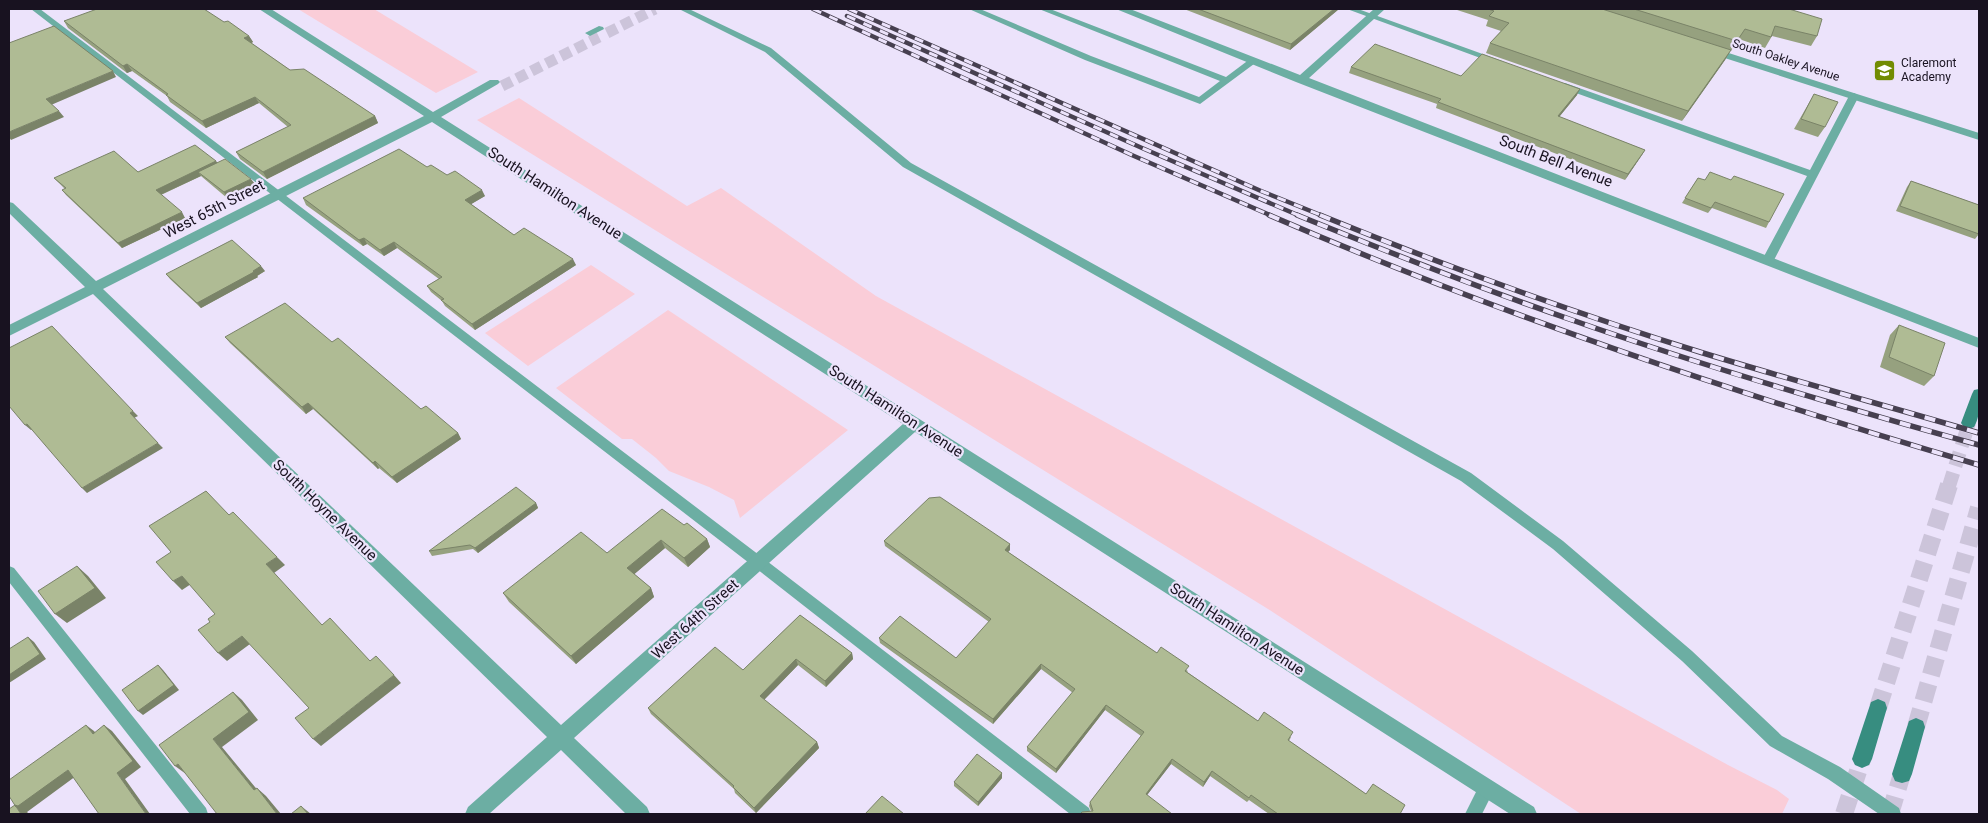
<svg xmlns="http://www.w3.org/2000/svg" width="1988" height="823" viewBox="0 0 1988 823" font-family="Roboto,sans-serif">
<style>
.green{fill:#facdd8}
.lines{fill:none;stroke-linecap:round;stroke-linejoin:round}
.minor-tunnel{stroke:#ccc4da;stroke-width:11;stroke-dasharray:11 5.5;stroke-linecap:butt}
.secondary-tunnel-far1{stroke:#ccc4da;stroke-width:14;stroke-dasharray:14 7;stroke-linecap:butt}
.secondary-tunnel{stroke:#ccc4da;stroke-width:18;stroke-dasharray:18 9;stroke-linecap:butt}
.service{fill:#6caea3;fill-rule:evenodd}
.minor{fill:#6caea3;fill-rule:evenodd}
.secondary{fill:#378d80;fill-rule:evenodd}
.rail-far1-casing{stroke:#474050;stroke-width:4.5}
.rail-casing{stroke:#474050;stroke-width:5.5}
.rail-far1{stroke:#ece3fb;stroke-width:3;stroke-dasharray:9;stroke-linecap:butt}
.rail{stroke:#ece3fb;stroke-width:4;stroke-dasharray:11;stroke-linecap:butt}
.wall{fill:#96a17f}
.shaded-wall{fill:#7a8368}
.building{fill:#afbb94;stroke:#7a8368}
.labels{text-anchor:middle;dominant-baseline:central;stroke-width:4.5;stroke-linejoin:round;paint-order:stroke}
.far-street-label{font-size:12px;fill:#181220;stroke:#ece3fb}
.far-poi-label{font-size:12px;fill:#181220;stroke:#ece3fb;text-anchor:start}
.street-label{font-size:15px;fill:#181220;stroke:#ece3fb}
</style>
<rect width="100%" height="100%" fill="#ece3fb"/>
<path class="green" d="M298,9H374L478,72L436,93Z
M519,98L687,206L721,188L876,296L1728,765L1777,790L1789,799L1782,814H1581L1268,609L477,120Z
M591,265L635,294L528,366L485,333Z
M668,310L848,430L740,518L734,500L709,487L669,471L656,458L632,439H622L556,388Z"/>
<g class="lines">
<path class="minor-tunnel" d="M607,33L655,9
M502,86L599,37"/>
<path class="secondary-tunnel-far1" d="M1949,486L1969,423"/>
<path class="secondary-tunnel" d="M1878,708L1949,485
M1916,727L1979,508
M1844,814L1862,759
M1890,814L1902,774"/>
<path class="service" d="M31,9H40L763,558L1089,808L1091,814H1070L753,566Z
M679,9H689L771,48L911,163L1471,473L1563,541L1692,651L1782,736L1840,767L1899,808L1901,814H1879L1828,779L1770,746L1682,661L1553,549L1461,481L903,167L765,52Z
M969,9H980L1091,56L1199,97L1220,81L1039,9H1050L1226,77L1250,59H1256L1258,61L1200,104L1085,60Z
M1347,9H1358L1502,61L1497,64L1494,63Z
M1565,83L1810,170L1849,96L1854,93L1859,96L1774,260L1768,264L1762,260L1807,176L1562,88L1560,86Z
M9,566L14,568L206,808L208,814H190L9,582Z
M1487,780L1493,782L1495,788L1482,814H1465L1481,782Z"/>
<path class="minor" d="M259,9H271L433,112L490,80H498L500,82L498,84L441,117L1534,807L1537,814H1510L915,432L574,738L647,807L650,814H626L561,750L489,814H465L468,807L547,737L93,294L9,336V325L85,287L9,213V202L13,203L96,281L424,116ZM432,122L903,424L561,725L103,289Z
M1116,9H1130L1300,75L1374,9H1385L1309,78L1979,338V348L1296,82Z
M599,26L603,27L604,29L590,36L585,33Z
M1710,47L1979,133V140L1706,52L1705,50Z"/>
<path class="secondary" d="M1979,389C1979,402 1981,415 1974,427L1969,429L1964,427L1961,423L1972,394L1974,390Z
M1878,699L1885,702L1887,708L1872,759L1869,765L1862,768L1855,765L1852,759L1871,702Z
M1916,718L1923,721L1925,727L1912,774L1909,781L1902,783L1895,781L1892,774L1907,727L1909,721Z"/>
<defs>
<path id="rail-far1" d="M813,9L1134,156L1272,216
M849,9L1261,191L1323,216
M847,16L1142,148L1300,216"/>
<path id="rail" d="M1269,215C1500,315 1738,394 1979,465
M1297,215C1388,252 1479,288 1572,320C1706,367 1842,407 1979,445
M1320,215C1445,266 1574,313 1703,353C1795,381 1887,406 1979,433"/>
</defs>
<use href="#rail-far1" class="rail-far1-casing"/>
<use href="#rail" class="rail-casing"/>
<use href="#rail-far1" class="rail-far1"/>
<use href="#rail" class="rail"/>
</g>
<path class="wall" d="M1184,9H1339L1290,50Z
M1454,9H1789L1817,36L1811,46L1772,36L1765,48L1739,39L1731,51H1730L1725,60L1682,121L1486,53L1490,43L1501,31L1486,26L1488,20Z
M64,21L224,22L249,36L253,42L251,43L290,70L375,116L378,123L267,179L240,159L236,152L288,127L259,103L206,128L170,102L167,96L132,71L127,73L68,28Z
M1351,67L1577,95L1559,117L1645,150L1625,180L1436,108L1437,104L1349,73Z
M1814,94L1825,127L1818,137L1794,129Z
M216,161L217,163L255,184L227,198L201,176L161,195L185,218L122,248L66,195L62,190L65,189L54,178L138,172Z
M447,175L485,196L471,204L514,235L576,265L475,330L445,306L442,301L431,292L427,286L439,279L397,248L384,256L367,244L363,246L306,205L303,198Z
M1698,178L1769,222L1766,228L1712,208L1708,213L1682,203Z
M1911,181L1979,205V234L1975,239L1896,211L1907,187Z
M265,271L257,276L258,277L201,308L170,279L166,274Z
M1899,325L1934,376L1924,386L1880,367L1890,335Z
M225,337L332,342L421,409L458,433L461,439L397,483L379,468L378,469L313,409L306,414L230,343Z
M536,503L538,508L478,553L473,549L432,556L429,551Z
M684,525L707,539L710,547L688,567L665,548L634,574L651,588L654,597L576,664L509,602L503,593L607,553Z
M884,541L1010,544V550L1008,552L1157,653L1188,671L1187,672L1258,721L1291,737L1289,741L1366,794L1400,814H1269L1249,800L1247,802L1210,776L1203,787L1171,764L1147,795L1091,811L1089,806L1090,802L1141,736L1105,710L1056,773L1027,751V747L1073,693L1041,669L993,724L880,643L879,638L956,658L989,622L885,546Z
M800,615L852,653L853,659L826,687L798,665L764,700L817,742L819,748L756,813L735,793L734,789L651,714L648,708L743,670Z
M1002,773V778L978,806L954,786V782Z"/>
<path class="shaded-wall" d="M1334,9H1339L1290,50L1291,44Z
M249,36L253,42L248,45L244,38Z
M1731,50L1725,60L1682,121L1688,111Z
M127,64L132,71L127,73L123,66Z
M113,71L116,77L51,105L46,99Z
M1580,89L1577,95L1555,122L1558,116Z
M255,97L259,103L206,128L202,121Z
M59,111L64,117L11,140L9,137V132Z
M375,116L378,123L267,179L263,172Z
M1645,150L1642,155L1625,180L1628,174Z
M216,161L220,167L198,172L201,176L160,195L156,190Z
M251,179L255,184L227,198L224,192Z
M482,190L485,196L468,206L465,200Z
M182,212L185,218L122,248L118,243Z
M364,238L367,244L363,246L359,240Z
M394,242L397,248L384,256L380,250Z
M573,259L576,265L475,330L472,324Z
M261,266L265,271L257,276L258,277L201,308L197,303Z
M308,403L313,409L306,414L302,407Z
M133,411L138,416L134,418L130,413Z
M27,424L33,429L31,430L25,425Z
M458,433L461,439L397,483L392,477Z
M158,443L163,448L87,493L82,488Z
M375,461L379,468L378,469L373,463Z
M536,503L538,508L478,553L475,548Z
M707,539L710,547L688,567L684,558Z
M661,540L665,548L631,577L627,568Z
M1010,544V550L1005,555V550Z
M277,557L285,565L274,573L266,564Z
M77,566L88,576L106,598L67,623L55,614Z
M182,576L191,584L182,590L173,581Z
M651,588L654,597L576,664L571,656Z
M242,636L250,644L227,661L218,653Z
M28,637L34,642L46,659L9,683V675Z
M852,653L853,659L826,687L825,681Z
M796,659L798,665L762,702L760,696Z
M1041,664V669L993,724V719Z
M158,665L163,670L179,690L143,715L138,711Z
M394,675L401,683L321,746L313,739Z
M233,692L242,700L258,720L222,747L264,798L254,790L213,739Z
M1106,705L1105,710L1056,773V769Z
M86,725L94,731L101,739L93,734Z
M104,725L112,731L141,767L125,779L150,814H146L117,773Z
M817,742L819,748L756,813L754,808Z
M1172,759L1171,764L1144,799L1146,794Z
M178,764L186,774L175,766Z
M68,770L76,776L27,812L29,814H21L15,805Z
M1212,771L1210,776L1203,787L1204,782Z
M1002,773V778L978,806V802Z
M257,788L266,796L281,814H277Z
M301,806L311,814H308Z"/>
<path class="building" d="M97,9H204L224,22L228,21L249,36L244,38L290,70L304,69L375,116L263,172L236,152L291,125L255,97L202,121L166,95L168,94L127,64L123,66L64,21Z
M1198,9H1334L1291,44Z
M1488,9H1602L1731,50L1688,111L1490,43L1509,23L1489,16L1494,11Z
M1634,9H1789L1822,19L1817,36L1775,26L1771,37L1745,29L1737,41Z
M54,26L113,71L46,99L59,111L9,132V43Z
M1375,44L1461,76L1482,54L1580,89L1558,116L1645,150L1628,174L1438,102L1441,99L1351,67Z
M1814,94L1838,102L1825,127L1801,119Z
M195,145L216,161L156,190L182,212L118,243L62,190L66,188L54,178L114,151L138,172Z
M399,149L427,167L431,165L447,175L455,171L482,190L465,200L514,235L524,228L573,259L472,324L441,300L444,299L427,286L442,277L394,242L380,250L364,238L359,240L303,198Z
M225,159L251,179L224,192L198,172Z
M1710,172L1731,180L1734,176L1784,194L1769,222L1715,202L1711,208L1685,198L1698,178L1705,180Z
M1911,181L1979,205V234L1900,206Z
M232,240L261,266L253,271L254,272L197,303L166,274Z
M285,303L332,342L338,338L421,409L426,406L458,433L392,477L375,461L373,463L308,403L302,407L225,337Z
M1899,325L1945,343L1934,376L1889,357Z
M52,326L133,411L130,413L158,443L82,488L27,424L25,425L9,406V348Z
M516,487L536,503L475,548L470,545L429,551Z
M206,491L229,515L233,512L277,557L266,564L322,625L330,618L370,661L376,656L394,675L313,739L295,718L309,708L242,636L218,653L198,630L210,622L208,619L215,614L182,576L173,581L156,562L171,552L149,526Z
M940,497L1010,544L1005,550L1157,653L1161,647L1189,666L1185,671L1258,721L1264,712L1293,732L1288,740L1366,794L1373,784L1405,805L1400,814H1278L1251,795L1249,798L1212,771L1204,782L1172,759L1146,794L1172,814H1080L1082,812L1093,811L1090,802L1144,732L1106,705L1056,769L1027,747L1075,689L1041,664L993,719L879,638L900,616L956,658L991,619L884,541L929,498Z
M662,509L684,525L687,523L707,539L684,558L661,540L627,568L651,588L571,656L503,593L581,532L607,553Z
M77,566L95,588L55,614L38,591Z
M800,615L852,653L825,681L796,659L760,696L817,742L754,808L733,787L734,786L648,708L715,647L743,670Z
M28,637L40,654L9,675V649Z
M158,665L174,685L138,711L122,690Z
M233,692L249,712L213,739L254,790L257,788L277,814H217L178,764L175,766L159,745Z
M86,725L93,734L104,725L133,761L117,773L146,814H99L68,770L18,806L15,805L16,807L9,796V780Z
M977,754L1002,773L978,802L954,782Z
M882,796L904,814H865Z
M15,805L21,814H9V809Z
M301,806L308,814H291Z"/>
<defs>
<symbol id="school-square" viewBox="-11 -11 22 22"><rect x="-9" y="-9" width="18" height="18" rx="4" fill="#728c03" stroke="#ece3fb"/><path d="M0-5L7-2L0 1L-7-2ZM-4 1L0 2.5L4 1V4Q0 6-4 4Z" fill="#fff"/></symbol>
</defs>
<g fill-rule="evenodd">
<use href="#school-square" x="1872" y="58" width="25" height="25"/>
</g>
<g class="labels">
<g class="far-street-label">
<text transform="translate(1786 60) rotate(18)">South Oakley Avenue</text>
</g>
<g class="far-poi-label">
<text x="1901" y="63">Claremont<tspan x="1901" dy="14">Academy</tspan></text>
</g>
<g class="street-label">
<text transform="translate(1556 161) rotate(21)">South Bell Avenue</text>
<text transform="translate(555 193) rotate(33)">South Hamilton Avenue</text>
<text transform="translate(214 209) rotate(-27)">West 65th Street</text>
<text transform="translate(896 411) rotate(33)">South Hamilton Avenue</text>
<text transform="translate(325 510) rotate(44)">South Hoyne Avenue</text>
<text transform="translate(695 619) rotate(-42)">West 64th Street</text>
<text transform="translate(1237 629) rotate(33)">South Hamilton Avenue</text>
</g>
</g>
<rect width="1988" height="823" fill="none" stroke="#181220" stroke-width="20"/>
</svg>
